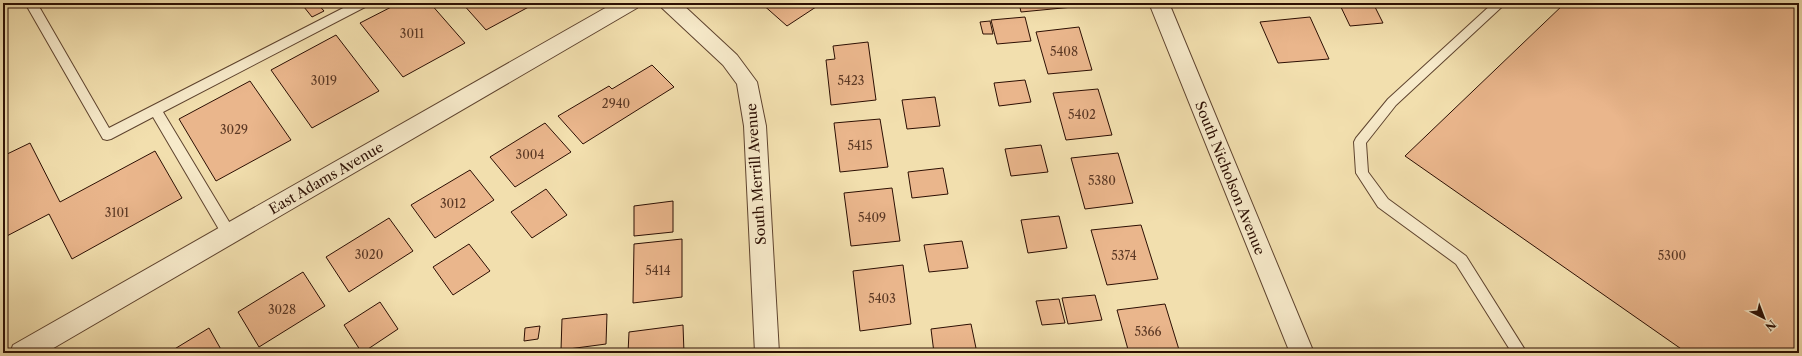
<svg xmlns="http://www.w3.org/2000/svg" width="1802" height="356" viewBox="0 0 1802 356" font-family="'Libre Caslon Text',serif">
<style>
.building{fill:#eab68c;stroke:#2c0f03}
.lines{fill:none;stroke-linecap:round;stroke-linejoin:round}
.service-casing{stroke:#5e432e;stroke-width:2}
.minor-casing{stroke:#5e432e;stroke-width:2}
.service{fill:#f7eaca;fill-rule:evenodd}
.minor{fill:#f7eaca;fill-rule:evenodd}
.labels{text-anchor:middle;dominant-baseline:central;stroke-width:3;stroke-linejoin:round;paint-order:stroke}
.number-label{font-size:12px;fill:#5c3925}
.street-label{font-size:14px;fill:#2c0f03;stroke:#f7eaca}
</style>
<rect width="100%" height="100%" fill="#f2dfae"/>
<filter id="stains"><feTurbulence type="fractalNoise" baseFrequency=".005" numOctaves="4"/><feColorMatrix values="0 0 0 0 .2 0 0 0 0 .09 0 0 0 0 .02 0 0 0 .5 -.17"/></filter>
<radialGradient id="worn" r=".72"><stop offset=".6" stop-color="#630" stop-opacity="0"/><stop offset="1" stop-color="#630" stop-opacity=".3"/></radialGradient>
<path class="building" d="M311,3H317L324,11L312,17L304,7Z
M399,3H430L465,43L403,77L360,23Z
M462,3H536L486,30Z
M761,3H822L787,26Z
M1019,3H1072L1073,7L1021,12Z
M1339,3H1373L1383,23L1350,26Z
M1565,3H1799V353H1687L1405,156Z
M1025,17L1031,41L997,44L991,20Z
M1310,17L1329,59L1278,63L1260,22Z
M990,21L993,34H983L980,22Z
M1079,27L1092,70L1048,74L1036,32Z
M336,35L379,91L312,128L271,70Z
M868,42L876,100L831,105L826,60L835,59L833,46Z
M652,65L674,87L583,144L558,116L609,86L612,89Z
M1025,80L1031,102L999,106L994,83Z
M250,81L291,140L216,181L179,119Z
M1098,89L1112,135L1066,140L1053,93Z
M935,97L940,126L907,129L902,100Z
M880,119L888,167L840,172L834,123Z
M545,123L571,152L515,187L490,157Z
M30,143L60,202L155,151L182,198L72,259L49,214L3,238V156Z
M1041,145L1048,172L1011,176L1005,149Z
M1118,153L1133,203L1085,209L1071,158Z
M943,168L948,194L912,198L908,172Z
M470,170L494,200L435,238L411,205Z
M892,188L900,241L851,246L844,193Z
M546,189L567,215L532,238L511,212Z
M673,201V232L634,236V206Z
M1059,216L1067,248L1028,253L1021,220Z
M389,218L413,251L349,292L326,257Z
M1141,225L1158,279L1107,285L1091,230Z
M682,239V297L633,303L634,244Z
M962,241L968,268L929,272L924,245Z
M469,244L490,271L453,295L433,267Z
M903,265L911,324L860,331L853,271Z
M303,272L325,306L259,347L238,312Z
M1095,295L1102,320L1068,324L1062,298Z
M1059,299L1065,323L1042,325L1036,301Z
M380,302L398,329L362,353L344,325Z
M1165,304L1180,353H1129L1117,310Z
M607,314L606,344L561,350L562,319Z
M971,324L977,353H934L931,329Z
M683,325L684,353H628L629,332Z
M540,326L538,339L524,341L525,328Z
M209,328L223,353H168Z"/>
<g class="lines">
<defs>
<path id="service" d="M25,3H37L109,128L353,3H369L367,6L163,112L234,230L236,234L234,238L229,240L224,238L153,117L111,139L107,140L103,139Z
M1493,3H1506L1396,105L1366,143L1368,172L1388,199L1466,256L1527,353H1512L1456,264L1378,207L1356,173L1354,142L1356,138L1388,99Z"/>
<path id="minor" d="M614,3H640L637,8L45,353H10L13,345Z
M659,3H681L737,55L757,82L766,126L779,353H755L744,126L737,84L723,65L662,8Z
M1149,3H1169L1314,353H1290Z"/>
</defs>
<use href="#service" class="service-casing"/>
<use href="#minor" class="minor-casing"/>
<use href="#service" class="service"/>
<use href="#minor" class="minor"/>
</g>
<g class="labels">
<g class="number-label">
<text x="412" y="33">3011</text>
<text x="1064" y="51">5408</text>
<text x="324" y="80">3019</text>
<text x="851" y="80">5423</text>
<text x="616" y="103">2940</text>
<text x="1082" y="114">5402</text>
<text x="234" y="129">3029</text>
<text x="860" y="145">5415</text>
<text x="530" y="154">3004</text>
<text x="1102" y="180">5380</text>
<text x="453" y="203">3012</text>
<text x="117" y="212">3101</text>
<text x="872" y="217">5409</text>
<text x="369" y="254">3020</text>
<text x="1124" y="255">5374</text>
<text x="1672" y="255">5300</text>
<text x="658" y="270">5414</text>
<text x="882" y="298">5403</text>
<text x="282" y="309">3028</text>
<text x="1148" y="331">5366</text>
</g>
<g class="street-label">
<text transform="translate(756 174) rotate(-94)">South Merrill Avenue</text>
<text transform="translate(326 178) rotate(-30)">East Adams Avenue</text>
<text transform="translate(1230 178) rotate(68)">South Nicholson Avenue</text>
</g>
</g>
<rect width="1802" height="356" fill="none" stroke="#f2dfae" stroke-width="16"/>
<rect x="4" y="4" width="1794" height="348" fill="none" stroke="#2c0f03" stroke-width="2"/>
<rect x="8" y="8" width="1786" height="340" fill="none" stroke="#2c0f03"/>
<g transform="translate(1764 318) rotate(138)" stroke="#f7eaca" stroke-width="3" paint-order="stroke">
<path d="M0-3L7 15L0 10L-7 15Z" fill="#2c0f03"/>
<text y="-6" font-size="11" font-weight="bold" text-anchor="middle" fill="#2c0f03">N</text>
</g>
<rect width="100%" height="100%" filter="url(#stains)"/>
<rect width="100%" height="100%" fill="url(#worn)"/>
</svg>
